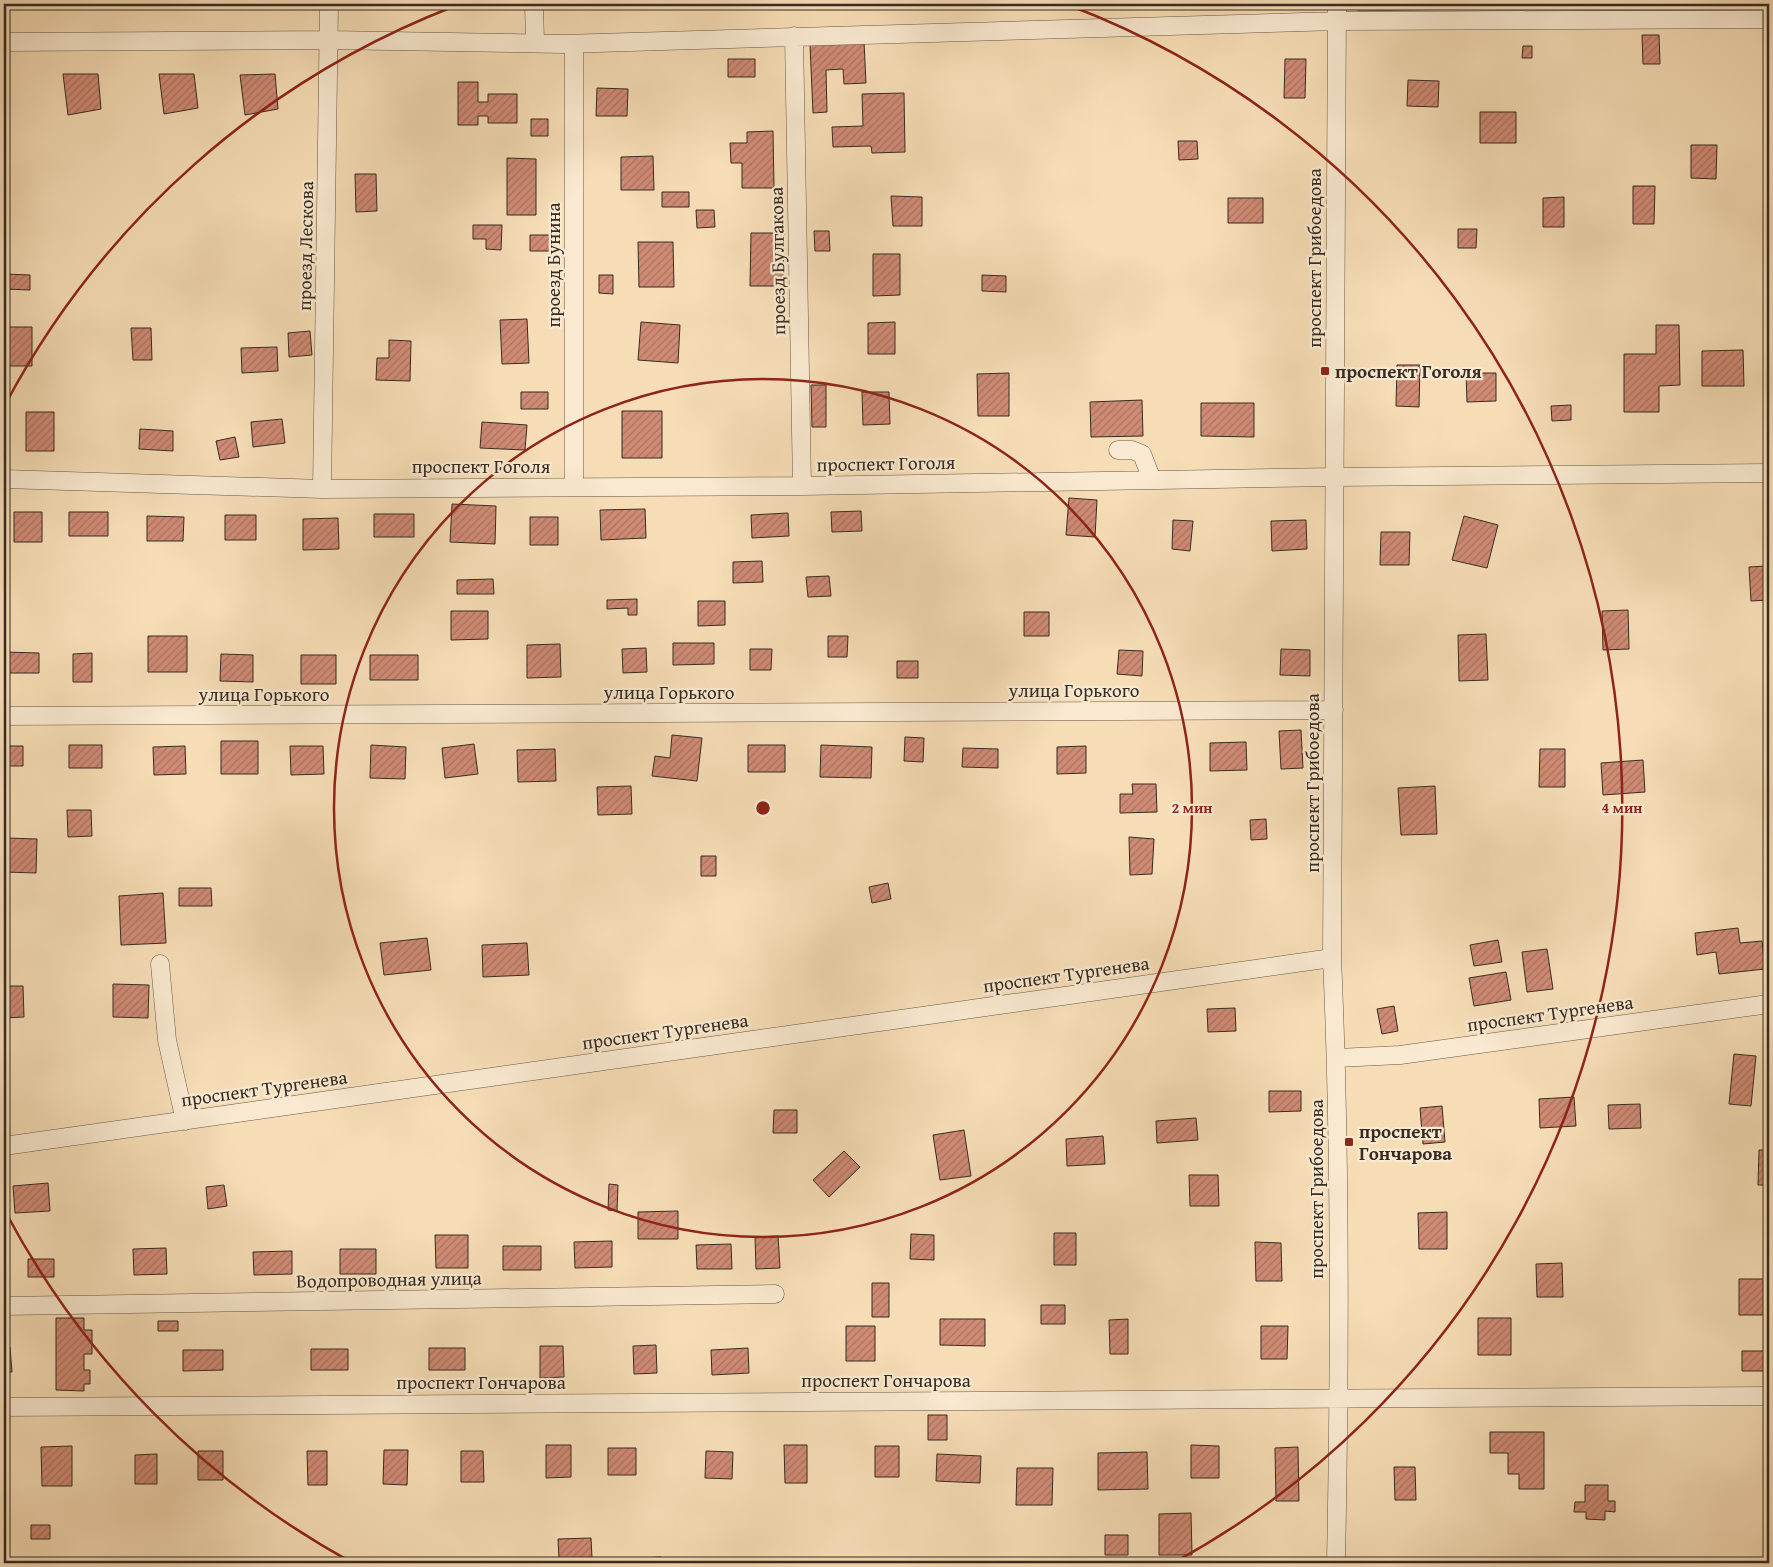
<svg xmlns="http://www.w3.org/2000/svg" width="1773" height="1567" viewBox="0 0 1773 1567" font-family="'Gentium Book Plus',serif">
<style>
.green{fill:#b7c292;stroke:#77765a}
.building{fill:url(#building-hatch);stroke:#372b22}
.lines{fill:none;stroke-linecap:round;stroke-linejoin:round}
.minor-casing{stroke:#675847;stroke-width:19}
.minor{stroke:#f9e9d0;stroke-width:18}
.ring{fill:none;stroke:#8f2418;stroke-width:2.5}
.poi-dot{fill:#8f2418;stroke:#f9e9d0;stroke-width:2}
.labels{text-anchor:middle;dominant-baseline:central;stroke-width:4.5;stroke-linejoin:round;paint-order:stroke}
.street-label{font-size:19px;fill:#372b22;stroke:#f9e9d0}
.poi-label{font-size:19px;font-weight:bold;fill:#372b22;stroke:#f9e9d0;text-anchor:start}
.centre{fill:#8f2418;stroke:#f9e9d0;stroke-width:2.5}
.ring-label{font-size:15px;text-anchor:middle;font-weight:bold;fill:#8f2418;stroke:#f9e9d0;stroke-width:4.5;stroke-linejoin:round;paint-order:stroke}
</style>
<defs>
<pattern id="building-hatch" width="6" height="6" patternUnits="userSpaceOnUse" patternTransform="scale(1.25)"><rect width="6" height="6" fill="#d08b75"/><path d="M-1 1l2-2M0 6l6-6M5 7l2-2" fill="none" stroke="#aa7260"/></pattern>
</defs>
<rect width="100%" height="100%" fill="#f6ddb6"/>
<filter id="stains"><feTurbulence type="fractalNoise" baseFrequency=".004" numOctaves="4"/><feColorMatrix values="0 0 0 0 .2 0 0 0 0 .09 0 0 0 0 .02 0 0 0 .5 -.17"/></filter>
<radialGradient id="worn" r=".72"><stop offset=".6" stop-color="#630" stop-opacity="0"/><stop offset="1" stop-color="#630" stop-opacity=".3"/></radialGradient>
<path class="green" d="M1358,4H1739L1358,11Z"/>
<path class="building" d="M1642,35H1659L1660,64H1643Z
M864,42L866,83L844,84L843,69L826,70L827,112L813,113L810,45Z
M1523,46H1532V58H1522Z
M728,59H755V77H728Z
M1285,59H1306L1305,98H1284Z
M63,74H98L101,109L68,115Z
M159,74H194L198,108L164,114Z
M275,74L278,109L245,115L240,75Z
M1408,80L1439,81L1438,107L1407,106Z
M458,82H478V102H488V94H517V123H488V116H478V125H458Z
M597,88L628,89L627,116H596Z
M904,93L905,152L872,153L871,146L833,147L832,127L863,126L862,94Z
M1480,112H1516V143H1480Z
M531,119H548V136H531Z
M773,131L774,188H742V163H731L730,143H747V132Z
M1178,141H1197L1198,159L1179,160Z
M1691,145H1717L1716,179L1691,178Z
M653,156L654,190H621V157Z
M507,158L536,159V215H507Z
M355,174H376L377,211L356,212Z
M1633,186H1655L1654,224H1633Z
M662,192H689V207H662Z
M891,196L922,197V226H893Z
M1564,197V227H1543V198Z
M1228,198H1263V223H1228Z
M696,210H714L715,227L697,228Z
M473,225H502L501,250L486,249V239H473Z
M1458,229H1477L1476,248H1458Z
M814,231H829L830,251H815Z
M751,233H784L783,286H750Z
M530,235H554V251H530Z
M638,242H673L674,287H639Z
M873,254H900V295L873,296Z
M4,274L30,275V290L4,289Z
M599,275H613V294L599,293Z
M982,275L1006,276V292L982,291Z
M527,319L529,363L502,364L500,320Z
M641,322L680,325L678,363L638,360Z
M895,322V354H868V323Z
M1656,325H1679L1680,385L1659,386V412H1624V354H1656Z
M4,327H32V366H4Z
M131,328H151L152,360H133Z
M310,331L312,355L289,357L288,333Z
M389,340L411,341L410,381L376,380L377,358H389Z
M277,347L278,371L242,373L241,348Z
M1743,350L1744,386H1702V351Z
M1397,365H1420L1419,407L1396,406Z
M1009,373V416H978L977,374Z
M1466,373H1496V401L1467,402Z
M811,385H826V427H812Z
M521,392H548V409H521Z
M862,392H889L890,424L863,425Z
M1142,400L1143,436L1091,437L1090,402Z
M1201,403H1254V437L1201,436Z
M1571,405V420L1552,421L1551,406Z
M622,411H662V458H622Z
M26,412H54V451H26Z
M282,419L285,443L253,447L251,422Z
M482,422L527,425L525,450L480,448Z
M140,429L173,431V451L139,449Z
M235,437L239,457L220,460L216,441Z
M1069,498L1097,500L1095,537L1066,535Z
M452,504L496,506L495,544L450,542Z
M645,509L646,538L601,540L600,510Z
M861,511L862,531L832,532L831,512Z
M14,512H42V542H14Z
M69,512H108V536H69Z
M788,513L789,536L752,538L751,515Z
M374,514H414V537H374Z
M225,515H256V540H225Z
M147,516L184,517L183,541H147Z
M1464,516L1498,525L1487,568L1452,560Z
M530,517H558V545H530Z
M338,518L339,549L303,550V519Z
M1173,520L1193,521L1190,551L1172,549Z
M1306,520L1307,549L1272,551L1271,521Z
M1381,532H1410L1409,565H1380Z
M762,561L763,582L733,583V562Z
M1766,566L1768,600L1751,601L1749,567Z
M829,576L831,596L808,597L806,577Z
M493,579L494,594H457V580Z
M637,599V615H628V608L607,609V600Z
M698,601H725V625L698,626Z
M1628,610L1629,649L1603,650L1602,611Z
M451,611H488V639L451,640Z
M1024,612H1049V636H1024Z
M1486,634L1488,680L1459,681L1458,635Z
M148,636H187V672H148Z
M828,636H848L847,657H828Z
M673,643H714V664L673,665Z
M560,644L561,677L527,678V645Z
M646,648L647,672L623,673L622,649Z
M750,649H772L771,670H750Z
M1281,649L1310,650V676L1280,675Z
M1119,650L1143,651L1142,676L1117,674Z
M4,652L39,653V673H4Z
M92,653V682H73V654Z
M221,654L253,655V682L220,681Z
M301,655H336V684H301Z
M370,655H418V680H370Z
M897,661H918V678H897Z
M1301,730L1303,768L1281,769L1279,731Z
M672,735L702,738L697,781L652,776L655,756L670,758Z
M905,737L924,738L923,762L904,761Z
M221,741H258V774H221Z
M1246,742L1247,770L1210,771V743Z
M474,744L478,774L445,778L442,748Z
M69,745H102V768H69Z
M371,745L406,747L405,779L370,778Z
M748,745H785V772H748Z
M821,745L872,747L871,778L820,777Z
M4,746H23V766H4Z
M185,746L186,774L154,775L153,747Z
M290,746H323L324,774L291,775Z
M1086,746V773L1057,774V747Z
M963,748L998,749V768L962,767Z
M555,749L556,781L518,782L517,750Z
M1540,749H1565V787H1539Z
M1643,760L1645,792L1603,795L1601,763Z
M1132,784H1156L1157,812L1120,813V794H1133Z
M631,786L632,814L598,815L597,787Z
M1435,786L1437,834L1401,835L1398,788Z
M67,810H91L92,836L68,837Z
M1266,819L1267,839L1251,840L1250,820Z
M1129,837L1154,839L1152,874L1130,875Z
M7,838L37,839L36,873L5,872Z
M701,856H716V876H701Z
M888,883L891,899L872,903L869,887Z
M179,888H211L212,906H179Z
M163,893L166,943L121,945L119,896Z
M1738,928L1740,943L1762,941L1765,969L1719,974L1716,952L1697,955L1695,933Z
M427,938L431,970L384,975L380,943Z
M1498,940L1502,962L1474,966L1470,945Z
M527,943L529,975L483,977L482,945Z
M1547,949L1553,989L1527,992L1522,952Z
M1506,972L1511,1000L1474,1006L1469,978Z
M113,984L149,985L148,1018L113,1017Z
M4,986H23L24,1017L4,1018Z
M1394,1006L1398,1031L1382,1034L1377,1009Z
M1235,1008L1236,1031L1208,1032L1207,1009Z
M1734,1054L1756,1056L1751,1106L1729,1104Z
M1269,1091H1301V1111L1269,1112Z
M1574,1097L1576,1126L1540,1128L1539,1099Z
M1640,1104L1641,1128L1609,1129L1608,1105Z
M1442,1106L1445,1142L1423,1144L1420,1108Z
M774,1110H797V1133H773Z
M1196,1118L1198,1140L1157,1143L1156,1121Z
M964,1130L971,1176L940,1180L933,1135Z
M1103,1136L1105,1164L1067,1166L1066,1139Z
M1759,1150H1769V1185H1758Z
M844,1151L860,1167L829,1197L813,1180Z
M1189,1175H1218L1219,1206H1190Z
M48,1183L50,1211L15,1213L13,1186Z
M609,1184L618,1185L617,1211L608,1210Z
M224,1185L227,1206L208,1209L206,1187Z
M678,1211V1239H638V1212Z
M1447,1212V1249H1419L1418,1213Z
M1054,1233H1076V1265H1054Z
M911,1234L934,1235V1260L910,1259Z
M435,1235H468V1268H436Z
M778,1236L780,1268L756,1269L755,1237Z
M612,1241V1267L575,1268L574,1242Z
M1255,1242L1281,1243L1282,1281H1256Z
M731,1244L732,1269H697L696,1245Z
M503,1246H541V1270H503Z
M166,1248L167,1274L134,1275L133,1249Z
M340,1249H376V1274H340Z
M292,1251V1274L254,1275L253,1252Z
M28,1259H54V1277H28Z
M1562,1263L1563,1297H1537L1536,1264Z
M1739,1279H1764V1315H1739Z
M872,1283H889V1317H872Z
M1041,1305H1065V1324H1041Z
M56,1318H84V1330H92V1354H84V1370H90V1384H84V1391L56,1390Z
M1478,1318H1511V1355H1478Z
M940,1319H985V1346L940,1345Z
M1128,1319V1354H1110L1109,1320Z
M158,1321H178V1331H158Z
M846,1326H875V1361H846Z
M1261,1326H1288L1287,1359H1261Z
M656,1345L657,1373L634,1374L633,1346Z
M540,1346H563L564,1377L540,1378Z
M10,1347L12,1372H4V1348Z
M429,1348H465V1370H429Z
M748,1348L749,1373L712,1375L711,1350Z
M311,1349H348V1370H311Z
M183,1350H223V1370L183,1371Z
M1742,1351H1769V1371H1742Z
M928,1415H947V1440H928Z
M1490,1432H1544V1489H1519V1474H1508V1453H1490Z
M546,1445H571V1477L546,1478Z
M784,1445H807V1483H785Z
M1191,1445L1219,1446V1478H1191Z
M72,1446V1486H42L41,1447Z
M875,1446H899V1477H875Z
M1298,1447L1299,1501H1276L1275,1448Z
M608,1448H636V1475H608Z
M384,1450H408L407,1485L383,1484Z
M198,1451H223V1480H198Z
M307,1451H327V1485H308Z
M461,1451H483L484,1482H461Z
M706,1451L733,1452L732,1479L705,1478Z
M1147,1452L1148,1489L1098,1490V1453Z
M157,1454V1484H135V1455Z
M937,1454L981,1456L980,1483L936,1481Z
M1394,1467H1415L1416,1500H1395Z
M1017,1468H1053L1052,1505H1016Z
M1585,1485H1608V1501H1615V1512L1605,1511V1520L1586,1519V1512H1574L1575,1502H1585Z
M1191,1513L1192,1555H1159V1514Z
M31,1525H50V1539H31Z
M1105,1535H1128V1555H1105Z
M591,1538L592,1558H559L558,1539Z
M661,1557L662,1563H622L621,1559Z"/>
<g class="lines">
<defs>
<path id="minor" d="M534,4L535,42
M794,36L802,486
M4,42L329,40L563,44L1337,21L1769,19
M1118,450H1132L1142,454L1152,480
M4,479L322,489L802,486L1335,477L1769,473
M574,487V44
M322,489L329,4
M4,716L1334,710
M160,964L167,1040L185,1121
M1337,1058L1400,1055L1769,1004
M4,1146L1332,958
M4,1306L775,1294
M4,1407L1769,1396
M1336,1563C1340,1362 1341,1159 1332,958L1337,4"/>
</defs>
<use href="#minor" class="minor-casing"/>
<use href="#minor" class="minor"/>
</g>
<g class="ring">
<circle cx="763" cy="808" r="429"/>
<path d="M353 1563A859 859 0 0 1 5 1211M5 405A859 859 0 0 1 455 6M1071 6A859 859 0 0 1 1173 1563"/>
</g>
<g class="poi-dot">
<rect x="1320" y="366" width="10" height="10" rx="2.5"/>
<rect x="1344" y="1137" width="10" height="10" rx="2.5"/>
</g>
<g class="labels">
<g class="street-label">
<text transform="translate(305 246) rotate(-89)">проезд Лескова</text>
<text transform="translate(1314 258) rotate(-90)">проспект Грибоедова</text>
<text transform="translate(777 261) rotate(-91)">проезд Булгакова</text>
<text transform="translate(553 265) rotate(-90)">проезд Бунина</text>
<text transform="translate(886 463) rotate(-1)">проспект Гоголя</text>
<text x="481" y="466">проспект Гоголя</text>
<text x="1074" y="690">улица Горького</text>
<text x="669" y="692">улица Горького</text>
<text x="264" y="694">улица Горького</text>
<text transform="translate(1312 783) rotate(-90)">проспект Грибоедова</text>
<text transform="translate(1066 974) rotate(-8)">проспект Тургенева</text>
<text transform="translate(1550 1013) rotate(-8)">проспект Тургенева</text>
<text transform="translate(665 1031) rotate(-8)">проспект Тургенева</text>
<text transform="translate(264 1088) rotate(-8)">проспект Тургенева</text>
<text transform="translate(1316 1189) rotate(-90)">проспект Грибоедова</text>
<text transform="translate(389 1279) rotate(-1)">Водопроводная улица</text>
<text x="886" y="1380">проспект Гончарова</text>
<text x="481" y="1382">проспект Гончарова</text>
</g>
<g class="poi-label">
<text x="1335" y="371">проспект Гоголя</text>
<text x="1359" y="1131">проспект<tspan x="1359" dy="22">Гончарова</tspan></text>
</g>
</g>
<circle cx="763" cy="808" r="8" class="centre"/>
<g class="ring-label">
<text x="1192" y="813">2 мин</text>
<text x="1622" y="813">4 мин</text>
</g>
<rect width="1773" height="1567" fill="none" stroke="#f6ddb6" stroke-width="20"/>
<rect x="5" y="5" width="1763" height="1557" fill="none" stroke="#372b22" stroke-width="2.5"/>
<rect x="10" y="10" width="1753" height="1547" fill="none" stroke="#372b22"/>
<rect width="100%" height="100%" filter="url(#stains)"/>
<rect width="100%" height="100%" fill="url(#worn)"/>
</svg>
